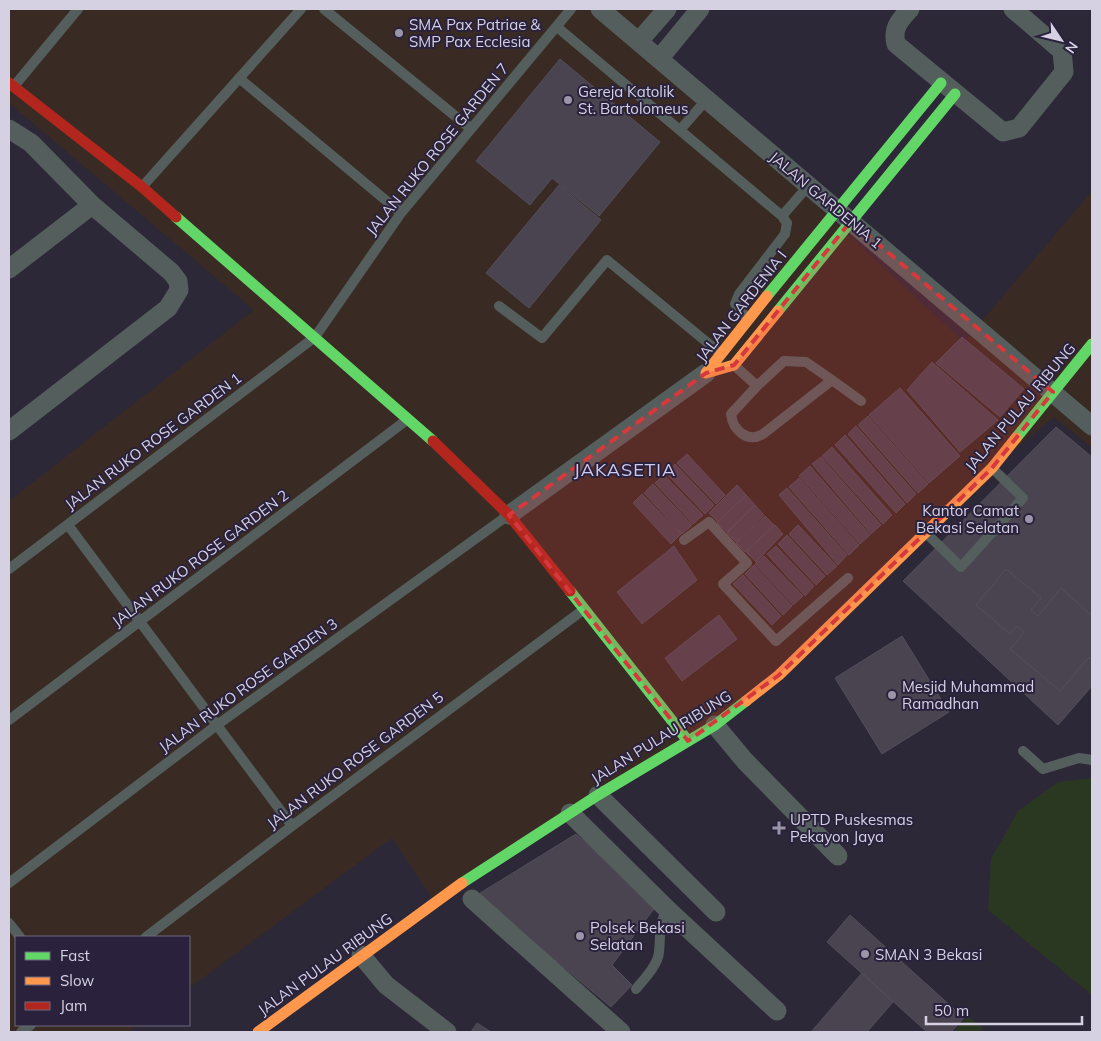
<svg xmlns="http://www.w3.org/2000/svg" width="1101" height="1041" viewBox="0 0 1101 1041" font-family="Mulish,sans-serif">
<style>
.commercial{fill:#392b23}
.green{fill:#2a3822}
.building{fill:#4a4451;stroke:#534e5b}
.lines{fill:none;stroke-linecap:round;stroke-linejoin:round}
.lane{stroke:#545f5d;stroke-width:10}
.street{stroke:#545f5d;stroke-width:19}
.fast{stroke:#63d668;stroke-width:11}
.slow{stroke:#ff974d;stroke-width:11}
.jam{stroke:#b3261e;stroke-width:11}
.marked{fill:#d6393b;fill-opacity:0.2;stroke:#d6393b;stroke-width:4;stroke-dasharray:10 6;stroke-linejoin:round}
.poi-dot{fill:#9a96a7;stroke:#2a223d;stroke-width:2}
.labels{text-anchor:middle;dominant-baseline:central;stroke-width:4;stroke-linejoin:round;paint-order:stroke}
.poi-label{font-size:15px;fill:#d5d1e3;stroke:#2a223d;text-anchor:start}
.street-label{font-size:15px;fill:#d5d1e3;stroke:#2a223d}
.quarter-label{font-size:18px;letter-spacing:1px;fill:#d1c9ec;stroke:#2a223d}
</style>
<rect width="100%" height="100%" fill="#2d2837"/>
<path class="commercial" d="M9,9H677L644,45L964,342L1092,191V448L1054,417L992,468L794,668L436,904L392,838L189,988V937H16V1025H138L128,1032H9V501L254,310L9,103Z"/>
<path class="green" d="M1092,778V995L988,910L991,859L1018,811L1058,782Z
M968,1016L983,1028L980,1032H954Z"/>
<path class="building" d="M560,59L660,142L599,216L552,178L530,205L476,161Z
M559,185L601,220L529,308L486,273Z
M962,337L1024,389L1000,417L936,363Z
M932,362L998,420L960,452L907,390Z
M900,388L960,456L929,483L869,415Z
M868,416L928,484L918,493L858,425Z
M856,426L916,494L907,503L848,434Z
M1056,427L1092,457V686L1058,725L903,581Z
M845,435L905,504L896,513L835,445Z
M832,447L892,515L883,524L822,456Z
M687,454L725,495L716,504L677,463Z
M821,457L881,525L871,534L812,464Z
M675,464L714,505L705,514L666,473Z
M810,466L870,535L860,544L799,476Z
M664,475L703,515L693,524L655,483Z
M799,478L859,545L849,555L789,487Z
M653,484L692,525L682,534L644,493Z
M737,485L746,495L718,522L709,513Z
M787,488L847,555L838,565L779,495Z
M642,494L681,534L671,544L633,503Z
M746,495L755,505L727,532L717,523Z
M755,505L764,515L736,542L727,533Z
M765,516L774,525L745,552L736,543Z
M775,525L783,534L756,562L746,552Z
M798,525L837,566L827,575L789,534Z
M787,535L825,576L816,585L778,544Z
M674,546L697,580L642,624L617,592Z
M776,546L814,586L805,596L767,554Z
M764,556L803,596L793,605L755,564Z
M754,565L792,606L783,615L745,574Z
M1006,569L1041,598L1031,610L1038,616L1061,588L1092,616V660L1089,657L1060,691L1010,649L1024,632L1017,626L1010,634L976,605Z
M743,575L781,616L772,625L733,584Z
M719,615L737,639L682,681L665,658Z
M902,636L949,712L882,754L835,678Z
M576,834L656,906L612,965L632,985L611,1007L477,895Z
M850,915L964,1018L951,1032H927L827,942Z
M862,973L893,1002L867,1032H811Z
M477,1023L491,1032H471Z"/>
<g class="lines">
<path class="lane" d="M324,9L470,128
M557,27L782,216L787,223L785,234L739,294L735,304L747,318
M239,78L401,213
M15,85L78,9
M680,130L707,99
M142,187L301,9
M782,216L809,185
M499,306L542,338L607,260L720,353
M735,366L757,386L731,414C733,431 748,443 763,434L832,380L861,401
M757,386L784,361L806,362L832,380
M68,525L292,826
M926,533L961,567L1023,498L993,469
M684,540L709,522L747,563L723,584L776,641L848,578
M9,569L315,337L401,213L571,9
M9,720L408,419
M1023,751L1043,769L1079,758L1092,760
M9,883L217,725L507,516
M9,923L20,937
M146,937L292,826L583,610
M636,989C644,979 658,965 659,952C661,933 658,928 667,909
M21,1032L31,1025"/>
<path class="street" d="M600,9L1092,426
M910,9C900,20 892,28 896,44L1003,132L1019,128L1064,72L1062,51L1013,9
M639,41L667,9
M659,59L700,9
M9,129L31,143L92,205L171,272L178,281L179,290L168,308L9,431
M9,269L92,205
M509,515L706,373
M715,725L745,761L838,856
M598,795L716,912
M570,813L667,909L777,1011
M472,899L621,1032
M361,955L386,985L447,1032"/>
<path class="fast" d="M176,217L433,441
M767,296L941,83
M778,311L955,94
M1016,438L1092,344
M570,591L688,741
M462,883L598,795L715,725L746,701"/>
<path class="slow" d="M767,296L706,373L734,365L778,311
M746,701L779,675L992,468L1016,438
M258,1032L462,883"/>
<path class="jam" d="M9,83L142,187L176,217
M433,441L509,515L570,591"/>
</g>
<path class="marked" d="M851,221L1053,392L992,468L779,675L688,741L509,515L706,373L734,365Z"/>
<g class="poi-dot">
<circle cx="399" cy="33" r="5"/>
<circle cx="568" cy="100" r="5"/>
<circle cx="1029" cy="519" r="5"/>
<circle cx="892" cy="695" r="5"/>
<path d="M776.5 820.5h5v5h5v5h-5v5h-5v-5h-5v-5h5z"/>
<circle cx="580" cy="936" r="5"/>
<circle cx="865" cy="954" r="5"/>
</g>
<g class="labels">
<g class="poi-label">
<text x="409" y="24">SMA Pax Patriae &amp;<tspan x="409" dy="17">SMP Pax Ecclesia</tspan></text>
<text x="578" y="91">Gereja Katolik<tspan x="578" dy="17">St. Bartolomeus</tspan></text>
<text x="1019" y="510" text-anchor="end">Kantor Camat<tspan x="1019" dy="17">Bekasi Selatan</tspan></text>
<text x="902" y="686">Mesjid Muhammad<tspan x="902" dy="17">Ramadhan</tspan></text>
<text x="790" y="819">UPTD Puskesmas<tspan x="790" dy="17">Pekayon Jaya</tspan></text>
<text x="590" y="927">Polsek Bekasi<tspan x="590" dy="17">Selatan</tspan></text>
<text x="875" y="954">SMAN 3 Bekasi</text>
</g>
<g class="street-label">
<text transform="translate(437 149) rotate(-51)">JALAN RUKO ROSE GARDEN 7</text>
<text transform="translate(826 200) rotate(40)">JALAN GARDENIA 1</text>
<text transform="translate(741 306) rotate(-52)">JALAN GARDENIA I</text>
<text transform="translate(1020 407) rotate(-50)">JALAN PULAU RIBUNG</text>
<text transform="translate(153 441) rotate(-37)">JALAN RUKO ROSE GARDEN 1</text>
<text transform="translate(200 558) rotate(-37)">JALAN RUKO ROSE GARDEN 2</text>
<text transform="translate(248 685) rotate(-36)">JALAN RUKO ROSE GARDEN 3</text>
<text transform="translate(661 737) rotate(-32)">JALAN PULAU RIBUNG</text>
<text transform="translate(355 760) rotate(-37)">JALAN RUKO ROSE GARDEN 5</text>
<text transform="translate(325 964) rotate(-36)">JALAN PULAU RIBUNG</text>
</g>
<g class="quarter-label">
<text x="625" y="469">JAKASETIA</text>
</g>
</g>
<rect width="1101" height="1041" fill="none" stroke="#d5d1e3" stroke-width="20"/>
<rect x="15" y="936" width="175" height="90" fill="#2a223d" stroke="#6e687f"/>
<rect x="25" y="952" width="25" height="8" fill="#63d668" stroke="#6e687f"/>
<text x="60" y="961" font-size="15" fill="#d5d1e3">Fast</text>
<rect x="25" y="977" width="25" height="8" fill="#ff974d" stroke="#6e687f"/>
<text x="60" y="986" font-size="15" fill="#d5d1e3">Slow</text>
<rect x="25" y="1002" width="25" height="8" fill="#b3261e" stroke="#6e687f"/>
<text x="60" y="1011" font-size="15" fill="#d5d1e3">Jam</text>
<g transform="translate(1061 40) rotate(125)" stroke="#2a223d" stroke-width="4" paint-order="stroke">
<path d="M0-4L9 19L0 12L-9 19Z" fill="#d5d1e3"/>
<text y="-8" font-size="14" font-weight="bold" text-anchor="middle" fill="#d5d1e3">N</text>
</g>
<path d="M926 1016v8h156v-8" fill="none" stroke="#d5d1e3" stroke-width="2.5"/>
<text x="934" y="1016" font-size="15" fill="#d5d1e3" stroke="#2a223d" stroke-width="4" paint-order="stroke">50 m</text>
</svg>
